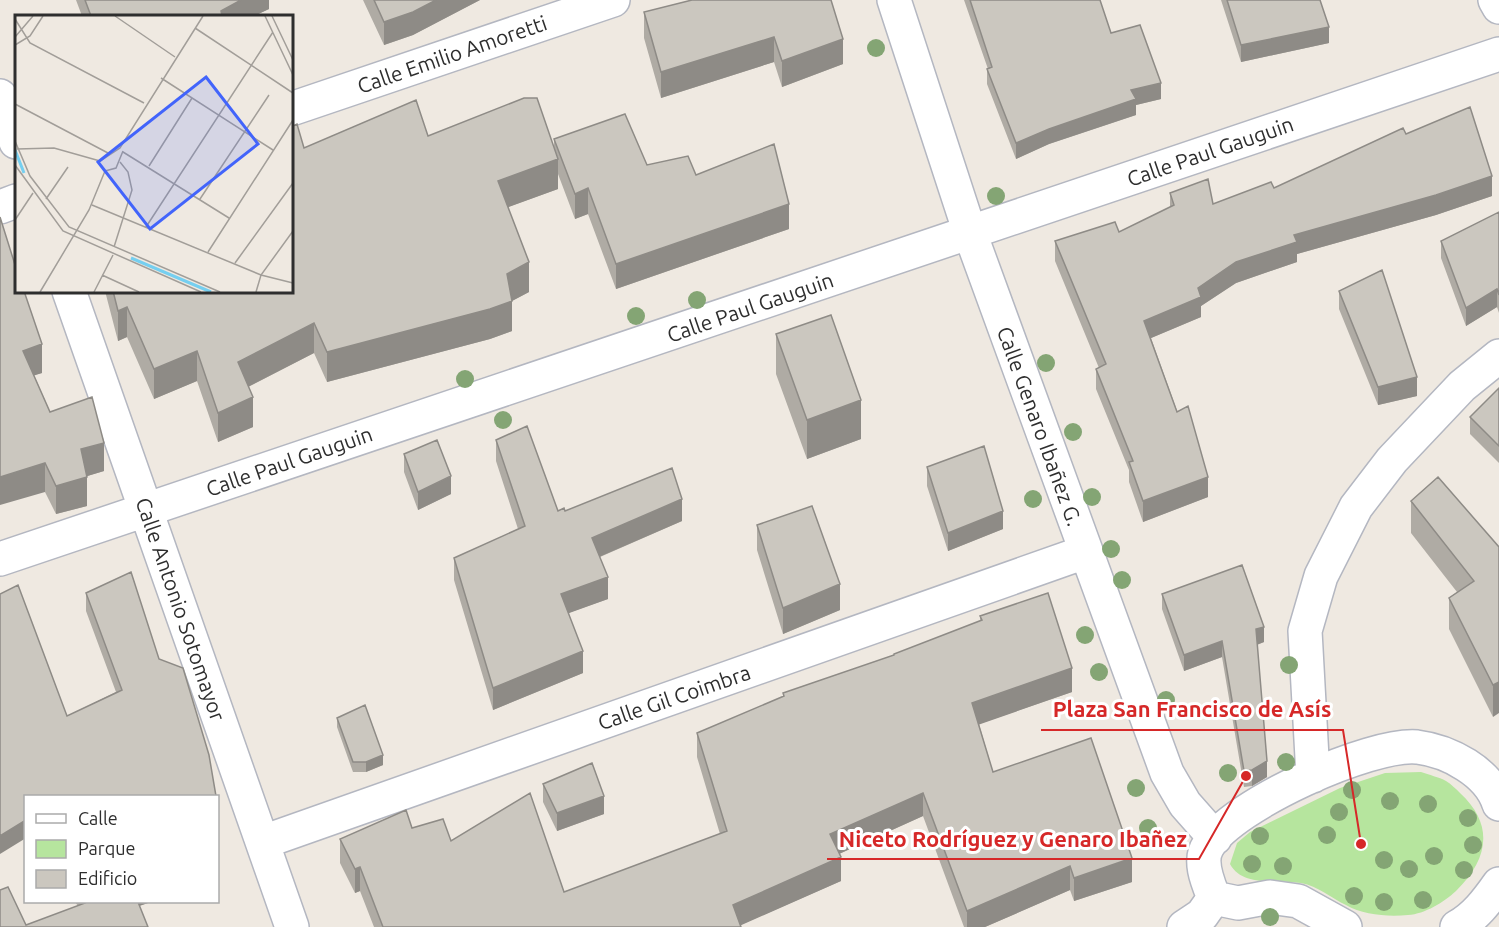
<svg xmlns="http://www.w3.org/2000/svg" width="1499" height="927" viewBox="0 0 1499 927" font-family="Ubuntu,sans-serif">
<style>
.green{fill:#b6e59e}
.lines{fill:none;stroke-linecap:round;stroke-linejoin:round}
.minor-casing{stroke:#b4b7c1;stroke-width:36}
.minor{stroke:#fff;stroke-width:33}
.tree{fill:#84a574}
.wall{fill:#afaba4}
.shaded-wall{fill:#8e8b86}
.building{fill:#cbc7bf;stroke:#8e8b86;stroke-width:1.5}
.labels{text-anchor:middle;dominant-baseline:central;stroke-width:6;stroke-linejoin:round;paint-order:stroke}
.street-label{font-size:21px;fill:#2e2e2e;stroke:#fff}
.inset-river{fill:none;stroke:#75cff0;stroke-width:3}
.inset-road{fill:none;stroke:#a29e99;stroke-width:1.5}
.view{fill:#4264fb;fill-opacity:0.15;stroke:#4264fb;stroke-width:3}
.inset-edge{fill:none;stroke:#2e2e2e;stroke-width:3}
.leader{fill:none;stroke:#d62828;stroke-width:2}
.callout-dot{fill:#d62828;stroke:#fff;stroke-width:2}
.callout-label{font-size:22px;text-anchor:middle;font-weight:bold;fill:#d62828;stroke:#fff;stroke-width:6;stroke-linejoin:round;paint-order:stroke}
</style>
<rect width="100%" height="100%" fill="#efe9e1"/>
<path class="green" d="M1421,772C1429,775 1439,777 1446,781C1451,784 1456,789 1460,793C1495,825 1488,860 1456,891C1444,902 1425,914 1408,915C1388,917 1363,915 1346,905C1331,898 1318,886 1301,883C1278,879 1243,888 1230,864L1237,843L1250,832L1340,788L1385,773Z"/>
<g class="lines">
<defs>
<path id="minor" d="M894,0L970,233L1167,773L1185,804L1215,838
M1495,0L1499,7
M0,96L16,142
M291,109L613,0
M0,207L16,201
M69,291L292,927
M0,559L1499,54
M1313,776L1305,631L1321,576L1356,507L1392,460L1462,386L1499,356
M263,842L1085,552
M1214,898C1208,883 1198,861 1208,846C1232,805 1370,743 1417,747C1449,751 1489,772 1499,804
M1214,898L1238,903L1270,897L1298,901L1345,927
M1184,927L1202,915L1214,898
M1457,927C1475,917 1487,901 1499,884"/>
</defs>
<use href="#minor" class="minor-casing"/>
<use href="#minor" class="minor"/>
</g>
<g class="tree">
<circle cx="876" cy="48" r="9"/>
<circle cx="996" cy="196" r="9"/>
<circle cx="697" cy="300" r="9"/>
<circle cx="636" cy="316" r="9"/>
<circle cx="1046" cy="363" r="9"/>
<circle cx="465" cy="379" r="9"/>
<circle cx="503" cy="420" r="9"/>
<circle cx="1073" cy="432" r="9"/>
<circle cx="1092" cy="497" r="9"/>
<circle cx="1033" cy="499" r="9"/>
<circle cx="1111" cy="549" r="9"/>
<circle cx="1122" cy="580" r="9"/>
<circle cx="1085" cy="635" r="9"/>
<circle cx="1289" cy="665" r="9"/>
<circle cx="1099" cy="672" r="9"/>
<circle cx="1166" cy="700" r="9"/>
<circle cx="1286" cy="762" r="9"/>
<circle cx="1228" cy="773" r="9"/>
<circle cx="1136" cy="788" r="9"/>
<circle cx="1352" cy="790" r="9"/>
<circle cx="1390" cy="801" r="9"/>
<circle cx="1428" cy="804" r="9"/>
<circle cx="1339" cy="812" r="9"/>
<circle cx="1468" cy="818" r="9"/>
<circle cx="1148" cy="828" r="9"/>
<circle cx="1327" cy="835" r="9"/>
<circle cx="1260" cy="836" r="9"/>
<circle cx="1473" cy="845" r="9"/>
<circle cx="1434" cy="856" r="9"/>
<circle cx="1384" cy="860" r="9"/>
<circle cx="1252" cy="864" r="9"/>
<circle cx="1283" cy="866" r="9"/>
<circle cx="1409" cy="869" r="9"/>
<circle cx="1464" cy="870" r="9"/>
<circle cx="1354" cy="896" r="9"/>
<circle cx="1423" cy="900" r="9"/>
<circle cx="1384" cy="902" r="9"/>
<circle cx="1270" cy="917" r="9"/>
</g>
<path class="wall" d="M76,0H269V9L254,16H82Z
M363,0H480L413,35L384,45Z
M692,0L843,64L782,87L774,62L661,98L644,38V12Z
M964,0H1100L1111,33L1161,99L1136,105V115L1049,144L1016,159L987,84V69H988Z
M1221,0H1320L1329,43L1241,62Z
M1406,134L1492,196L1436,215L1297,254V262L1236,283L1201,306V317L1151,338L1208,497L1143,522L1129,482V470L1096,389V369L1099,368L1055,261V241L1119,232L1170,207V193L1213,204L1274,188Z
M428,136L554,149V139L647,165L696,175L789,229L616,289L588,214L575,219L558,174V189L508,207L529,292L512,301V331L490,339L327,382L314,353L248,387L253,427L218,442L197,381L154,399L127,337L118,341L105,291H291L304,148Z
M1499,212V313L1497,307L1466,326L1441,258V241Z
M0,217L42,373L34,375L50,412L104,471L87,476V506L56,514L45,492Z
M1339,291L1417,396L1378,405L1339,309Z
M776,334L861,439L807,459L776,374Z
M1499,388V463L1470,434V417Z
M496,440L558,511L682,521L600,557L608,599L568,613L583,673L493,710L454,580V558L518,529L496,461Z
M404,454L451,494L418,510L404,472Z
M927,467L1003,529L948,551L927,486Z
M1411,501L1499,547L1493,717L1449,629V598L1457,592L1411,533Z
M757,525L840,610L783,634L757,550Z
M86,593L159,659L26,796L67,716L116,692L86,611Z
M1162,594L1264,642L1257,645L1267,777L1252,786L1244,787L1222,657L1184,671L1162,609Z
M980,616L1072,692L979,724L993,772L1132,882L1074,901L1070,890L985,927H964L923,816L839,854L841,881L740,925L741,927H374L360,891L355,893L340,863V839L412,828L451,841L564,892L720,834L697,757V733L783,697V693L894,655L980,621Z
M337,718L383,765L366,772H353L337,727Z
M543,784L604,814L557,831L543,802Z
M75,902H151L139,906L26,925L78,906Z"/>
<path class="shaded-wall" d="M241,0H269V9L254,16H221V11Z
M436,0H480L413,35L384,45V22Z
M1329,27V43L1241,62V45Z
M774,37V62L661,98V72Z
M843,39V64L782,87V61Z
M1161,83V99L1136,105V115L1049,144L1016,159V143L1131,90Z
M558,159V189L498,211V181Z
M1492,176V196L1436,215L1297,254V262L1236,283L1201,306V317L1144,341V321L1198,288L1236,262L1294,235Z
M588,188V214L575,219V194Z
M789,204V229L616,289V264Z
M529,262V292L512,301V331L490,339L327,382V352L507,274Z
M1497,289V307L1466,326V308Z
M127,307V337L118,341V311Z
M314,323V353L238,392V362Z
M42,344V373L23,379V351Z
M197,351V381L154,399V369Z
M1417,377V396L1378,405V387Z
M253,397V427L218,442V413Z
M861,400V439L807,459V420Z
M104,443V471L81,478V449Z
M45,463V492L0,505V477Z
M451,476V494L418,510V492Z
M87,477V506L56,514V486Z
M1208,477V497L1143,522V501Z
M682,499V521L592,560V538Z
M1003,511V529L948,551V533Z
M608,577V599L561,616V594Z
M840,584V610L783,634V608Z
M1264,627V642L1256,645V629Z
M1222,641V657L1184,671V655Z
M583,651V673L493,710V688Z
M1072,668V692L972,727V703Z
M1499,682V713L1493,717V685Z
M383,755V765L366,772V762Z
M1267,761V777L1252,786V770Z
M923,793V816L830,858V834Z
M604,796V814L557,831V813Z
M219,813V831L218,832V814Z
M26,820V838L0,854V836Z
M841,857V881L737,927L733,905Z
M1132,858V882L1074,901V878Z
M1070,866V890L985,927H967V911Z
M360,867V891L355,893V869Z
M133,902H151L133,908Z"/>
<path class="building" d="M85,0H241L221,11L222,16H91Z
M374,0H436L413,12L384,22Z
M692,0H831L843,39L782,61L774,37L661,72L644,12Z
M970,0H1100L1111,33L1140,25L1161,83L1131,90L1136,99L1049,129L1016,143L987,69L992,67Z
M1227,0H1320L1329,27L1241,45Z
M524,98H537L558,159L498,181L529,262L507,274L512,301L490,309L327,352L314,323L238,362L253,397L218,413L197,351L154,369L127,307L118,311L113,291H291V127L297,124L304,148L416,100L428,136Z
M1470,107L1492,176L1436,195L1294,235L1297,242L1236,262L1198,288L1201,297L1144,321L1177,412L1188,406L1208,477L1143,501L1129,462L1133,461L1096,369L1106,364L1055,241L1115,222L1119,232L1174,205L1170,193L1208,179L1213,204L1271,182L1274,188L1403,128L1406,134Z
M625,114L647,165L688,156L696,175L774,144L789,204L616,264L588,188L575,194L554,139Z
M1499,212V295L1497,289L1466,308L1441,241Z
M0,217L16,268V291H24L42,344L23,351L50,412L92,397L104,443L81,449L87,477L56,486L45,463L0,477Z
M1382,270L1417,377L1378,387L1339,291Z
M831,315L861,400L807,420L776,334Z
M1499,388V446L1470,417Z
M527,426L558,511L564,508L565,511L672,468L682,499L592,538L608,577L561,594L583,651L493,688L454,558L525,526L496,440Z
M437,440L451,476L418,492L404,454Z
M984,446L1003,511L948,533L927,467Z
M1438,477L1499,547V682L1493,685L1449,598L1474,581L1411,501Z
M812,506L840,584L783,608L757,525Z
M1242,565L1264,627L1256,629L1267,761L1252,770L1244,771L1222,641L1184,655L1162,594Z
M131,572L159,659L183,668L209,755L216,796H26V820L0,836V594L18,585L67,716L122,690L86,593Z
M1048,593L1072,668L972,703L993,772L1091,738L1132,858L1074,878L1070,866L967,911L923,793L830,834L841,857L733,905L741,927H383L360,867L355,869L340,839L406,810L412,828L443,819L451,841L530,793L564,892L727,831L697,733L784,696L783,693L894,655V654L982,620L980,616Z
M365,705L383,755L366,762H353L337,718Z
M592,763L604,796L557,813L543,784Z
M8,887L26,925L85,903L84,902H138L148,927H0V890Z"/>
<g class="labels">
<g class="street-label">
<text transform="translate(452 54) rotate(-19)">Calle Emilio Amoretti</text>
<text transform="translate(1210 151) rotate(-19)">Calle Paul Gauguin</text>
<text transform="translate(750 307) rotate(-19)">Calle Paul Gauguin</text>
<text transform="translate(1040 426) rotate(70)">Calle Genaro Ibañez G.</text>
<text transform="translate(289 461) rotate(-19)">Calle Paul Gauguin</text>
<text transform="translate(181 609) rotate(71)">Calle Antonio Sotomayor</text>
<text transform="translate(674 697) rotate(-19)">Calle Gil Coimbra</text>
</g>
</g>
<g transform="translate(15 15)">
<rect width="278" height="278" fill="#efe9e1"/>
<path class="inset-river" d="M0,135L9,158M116,243L196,277"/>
<path class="inset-road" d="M100,1L160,42M250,1L278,60M257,1L278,45M0,4L15,28L129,88M180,13L278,78M0,22L18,1M0,30L15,21L28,1M146,63L258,135M0,89L93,138M0,126L15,161L54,212L205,277M2,134L39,133L85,146M108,137L214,203M85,146L105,133L188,1M0,150L48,216L186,277M134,151L177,83M90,156L101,153L108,136M31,184L53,152M185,184L254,80M77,190L246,260L278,268M0,205L18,178M131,212L258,17M99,232L117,175L113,157L105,147M193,237L278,105M220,248L278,168M87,260L124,277M25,277L74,195L90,156M79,277L98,240M241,277L246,260L278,216"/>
<path class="view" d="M191,62L243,129L135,214L83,147Z"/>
<rect width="278" height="278" class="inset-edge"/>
</g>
<path class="leader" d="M1361 844L1343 730H1041M1246 776L1199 859H827"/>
<g class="callout-dot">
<circle cx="1361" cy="844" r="6"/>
<circle cx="1246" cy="776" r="6"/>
</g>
<g class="callout-label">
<text x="1192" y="717">Plaza San Francisco de Asís</text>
<text x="1013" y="847">Niceto Rodríguez y Genaro Ibañez</text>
</g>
<rect x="24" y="795" width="195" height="108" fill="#ffffff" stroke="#ababab" stroke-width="1.5"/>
<rect x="36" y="814" width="30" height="9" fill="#ffffff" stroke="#ababab" stroke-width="1.5"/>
<text x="78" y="825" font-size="18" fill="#2e2e2e">Calle</text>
<rect x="36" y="840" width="30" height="18" fill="#b6e59e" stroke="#ababab" stroke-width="1.5"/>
<text x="78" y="855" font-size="18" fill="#2e2e2e">Parque</text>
<rect x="36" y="870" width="30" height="18" fill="#cbc7bf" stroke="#ababab" stroke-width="1.5"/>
<text x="78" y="885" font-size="18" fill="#2e2e2e">Edificio</text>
</svg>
